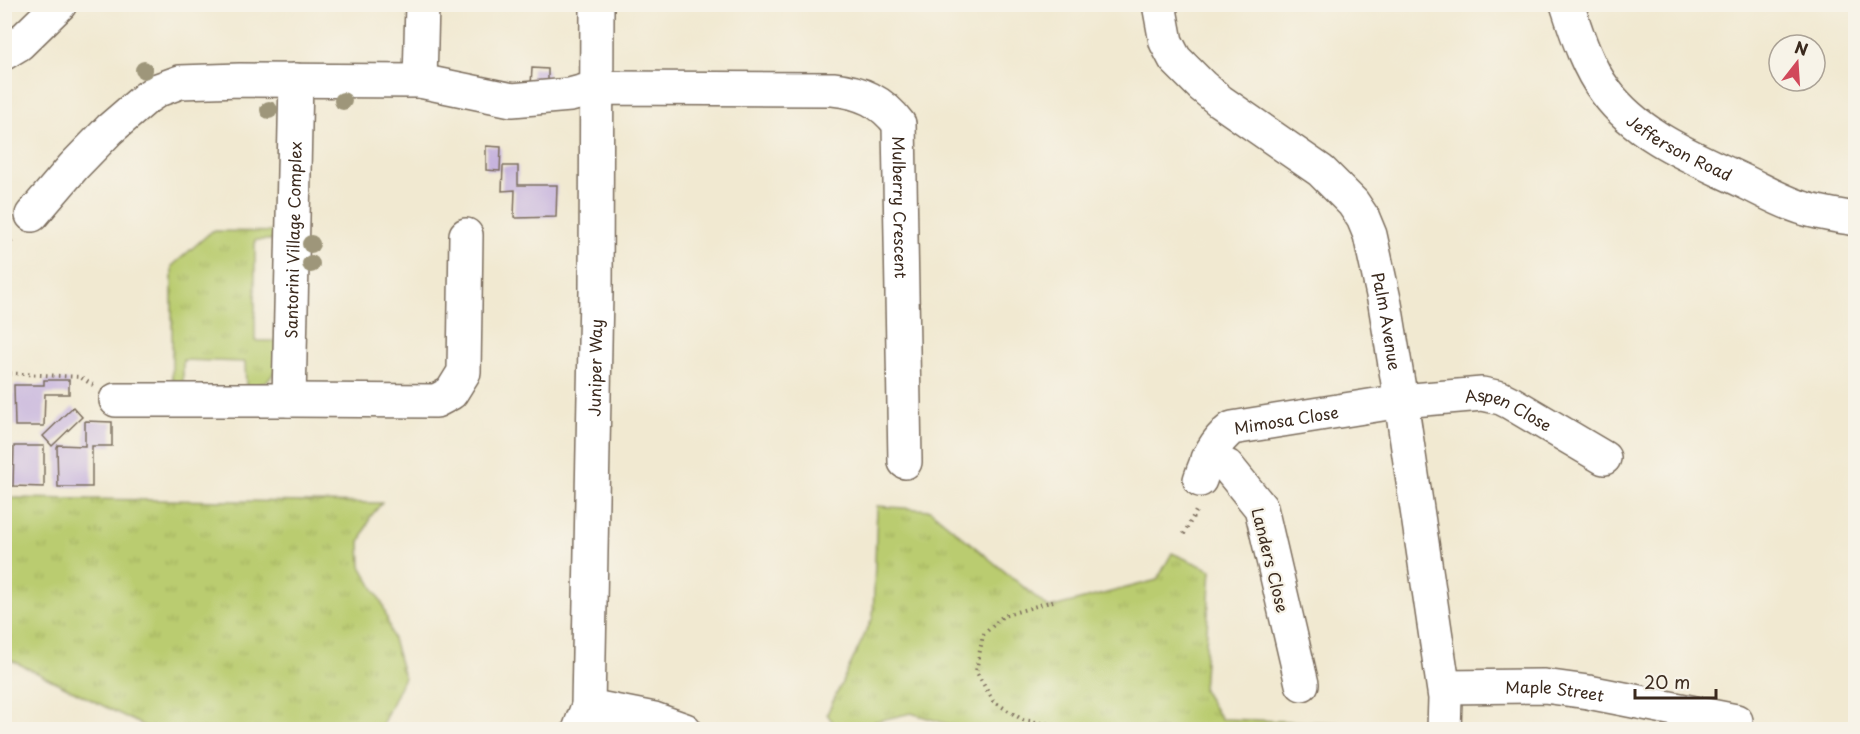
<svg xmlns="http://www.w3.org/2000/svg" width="1860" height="734" viewBox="0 0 1860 734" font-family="'Playpen Sans',sans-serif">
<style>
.grass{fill:url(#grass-tufts);stroke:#7a7b46;stroke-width:1.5}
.building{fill:#c6b3dd}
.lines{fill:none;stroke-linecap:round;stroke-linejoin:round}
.minor-casing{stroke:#7b6d5d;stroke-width:36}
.path{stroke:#7b6d5d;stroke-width:4;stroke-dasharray:1.5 4.5;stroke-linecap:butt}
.minor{stroke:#fff;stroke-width:33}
.tree{fill:#9e967a}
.labels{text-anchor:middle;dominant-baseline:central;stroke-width:4.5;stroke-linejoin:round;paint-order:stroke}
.street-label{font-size:16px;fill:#3b2a1e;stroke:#f7f3e8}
</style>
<defs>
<pattern id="grass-tufts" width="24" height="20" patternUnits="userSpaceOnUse" patternTransform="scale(1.5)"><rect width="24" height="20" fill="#bacc6f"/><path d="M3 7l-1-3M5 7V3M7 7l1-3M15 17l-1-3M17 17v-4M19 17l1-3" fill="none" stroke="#a1af60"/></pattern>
</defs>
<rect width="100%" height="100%" fill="#f7f3e8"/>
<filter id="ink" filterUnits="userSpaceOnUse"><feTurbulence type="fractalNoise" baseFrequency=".0167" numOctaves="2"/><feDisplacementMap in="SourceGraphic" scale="12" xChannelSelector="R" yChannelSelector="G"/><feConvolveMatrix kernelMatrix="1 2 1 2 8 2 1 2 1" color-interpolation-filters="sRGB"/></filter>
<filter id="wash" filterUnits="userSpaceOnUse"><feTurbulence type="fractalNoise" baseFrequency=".008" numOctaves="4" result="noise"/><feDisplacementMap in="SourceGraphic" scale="24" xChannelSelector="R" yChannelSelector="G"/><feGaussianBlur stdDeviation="1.35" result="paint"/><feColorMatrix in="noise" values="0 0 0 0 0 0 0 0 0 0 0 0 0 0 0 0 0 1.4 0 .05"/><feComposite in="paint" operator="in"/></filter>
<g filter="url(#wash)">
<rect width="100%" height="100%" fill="#f1e9d1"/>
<path class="grass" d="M212,231L280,232V240H255V341H280C276,367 278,385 246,387L245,362L183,360V385L175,384L172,378V266Z
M5,498L382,503L371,516L360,542L361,566L383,605L404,677L380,729H150L5,657Z
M877,506L930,510L1049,608L1157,580L1172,553L1211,570L1203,690L1221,719L1429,726L1428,730H967L911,713L838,730L827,714L873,617Z"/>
<g id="blocks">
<path class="building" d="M532,68L548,69V85H531Z
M486,146L501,147L500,171L486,170Z
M503,166H518V185H557L556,217L516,218L514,217L515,190L502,191Z
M44,380H69V394H45L44,426H15L14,385H44Z
M73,407L82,417L52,446L43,436Z
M85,421L112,422V446H92V487H58L57,447L58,445L85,446Z
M14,446H44V487L13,486Z"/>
</g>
</g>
<g filter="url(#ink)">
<use href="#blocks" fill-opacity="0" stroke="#7b6d5d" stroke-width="1.5"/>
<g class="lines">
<defs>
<g id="minor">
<path id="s1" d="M1159,4L1166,42L1175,59L1202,86L1220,101L1321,171L1353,203L1363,218L1370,235L1385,304L1401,401L1445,698L1444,730"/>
<path id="s2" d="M1567,4C1577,35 1587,67 1606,92C1639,137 1695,158 1743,181C1764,191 1784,203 1806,209C1822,214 1839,216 1856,219"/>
<path d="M4,53L19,44L60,4"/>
<path d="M420,81L422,4"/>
<path id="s3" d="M32,215L74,166L110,129L146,98L158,90L180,82L240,80L420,81L512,100L570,95L596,88L833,89C861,92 882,101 899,124L905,462"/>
<path id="s4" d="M116,400H289L296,80"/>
<path d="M289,400L436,401L451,393L464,372L466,235"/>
<path d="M1207,459L1227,466L1261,508L1302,684"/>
<path id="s5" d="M1200,480C1207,459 1214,442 1232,428L1401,401L1482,394L1501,398L1511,403L1604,458"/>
<path id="s6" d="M1444,687L1544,686L1588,692L1736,721"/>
<path d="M588,706L654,719L685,730"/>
<path id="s7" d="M579,730L588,706L596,292L597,4"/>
</g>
</defs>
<use href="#minor" class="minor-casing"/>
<path class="path" d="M4,251L15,237
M4,373L80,377L93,385
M1184,534L1197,509
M1053,601L1003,616L983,635L976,671L993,701L1023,720L1089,730"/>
<use href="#minor" class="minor"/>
</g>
<g class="tree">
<circle cx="144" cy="70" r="9"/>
<circle cx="343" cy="101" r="9"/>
<circle cx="269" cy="110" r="9"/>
<circle cx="311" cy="244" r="9"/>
<circle cx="311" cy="264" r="9"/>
</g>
</g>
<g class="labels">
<g class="street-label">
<text stroke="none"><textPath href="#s2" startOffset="190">Jefferson Road</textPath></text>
<text stroke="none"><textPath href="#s3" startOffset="1018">Mulberry Crescent</textPath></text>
<text stroke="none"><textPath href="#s4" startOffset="333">Santorini Village Complex</textPath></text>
<text stroke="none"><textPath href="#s1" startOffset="412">Palm Avenue</textPath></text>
<text stroke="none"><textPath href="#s7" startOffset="364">Juniper Way</textPath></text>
<text stroke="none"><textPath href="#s5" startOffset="344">Aspen Close</textPath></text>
<text stroke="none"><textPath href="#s5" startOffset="117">Mimosa Close</textPath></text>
<text transform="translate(1271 560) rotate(76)">Landers Close</text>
<text stroke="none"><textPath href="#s6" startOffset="111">Maple Street</textPath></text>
</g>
</g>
<rect width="1860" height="734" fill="none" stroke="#f7f3e8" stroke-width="24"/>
<g transform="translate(1797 63) rotate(17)"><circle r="28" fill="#f7f3e8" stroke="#aca397" stroke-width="1.5"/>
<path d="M0-4.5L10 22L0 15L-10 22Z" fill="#d1495b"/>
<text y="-9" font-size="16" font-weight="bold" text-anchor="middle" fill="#3b2a1e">N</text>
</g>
<path d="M1635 689v9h81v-9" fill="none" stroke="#3b2a1e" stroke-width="3"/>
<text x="1644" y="689" font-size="18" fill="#3b2a1e" stroke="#f7f3e8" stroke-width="4.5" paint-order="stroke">20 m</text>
</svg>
